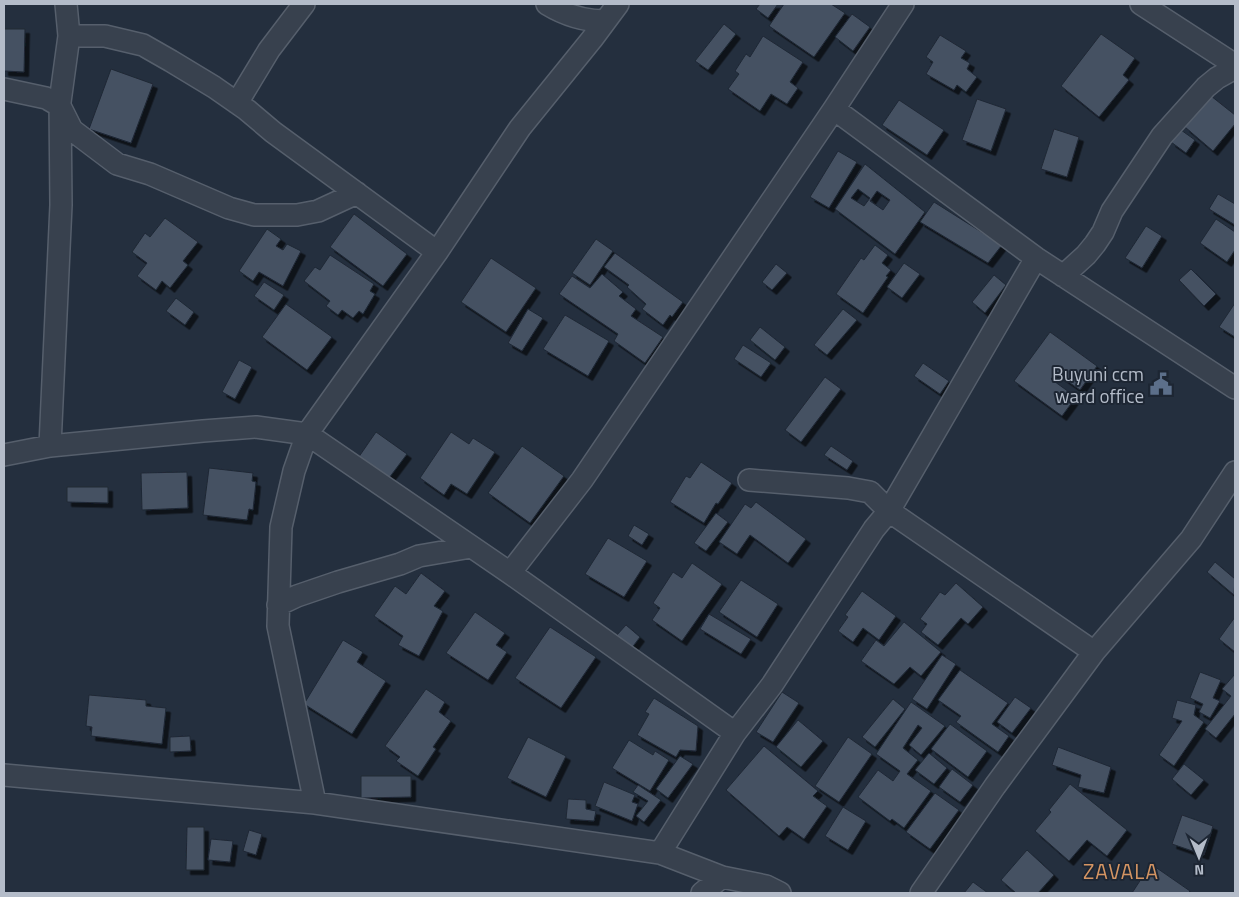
<svg xmlns="http://www.w3.org/2000/svg" width="1239" height="897" viewBox="0 0 1239 897" font-family="'Titillium Web',sans-serif">
<style>
.building{fill:#455162;stroke:#1f2835;fill-rule:evenodd;filter:url(#shadow)}
.lines{fill:none;stroke-linecap:round;stroke-linejoin:round}
.street-casing{stroke:#565f6c;stroke-width:24}
.street{stroke:#38414e;stroke-width:21}
.labels{text-anchor:middle;dominant-baseline:central;stroke-width:4;stroke-linejoin:round;paint-order:stroke}
.poi-label{font-size:19px;fill:#b4bcc9;stroke:#1d2633;text-anchor:end}
.quarter-label{font-size:21px;letter-spacing:1px;fill:#d59563;stroke:#1d2633}
</style>
<defs>
<filter id="shadow"><feDropShadow dx="4.5" dy="4.5" stdDeviation="0" flood-color="#0009"/></filter>
</defs>
<rect width="100%" height="100%" fill="#242f3e"/>
<path class="building" d="M760,4H778L768,18L756,9Z
M784,4H831L845,13L814,57L769,26Z
M852,14L870,27L853,51L835,37Z
M724,24L736,34L708,70L695,61Z
M4,29H25L24,72L4,71Z
M1101,34L1135,58L1123,75L1129,80L1099,117L1061,86Z
M940,35L966,51L961,58L970,63L967,69L977,77L966,92L957,85L954,90L926,74L933,62L926,57Z
M763,36L803,62L790,82L798,88L787,104L771,94L760,111L728,89L739,74L735,71L746,54L750,57Z
M111,69L153,84L131,143L89,129Z
M1211,96L1235,115V124L1213,151L1185,127Z
M977,99L1006,109L991,151L962,140Z
M899,100L944,130L927,155L882,125Z
M1054,129L1079,137L1067,177L1041,169Z
M1181,130L1195,140L1186,153L1171,142Z
M838,151L857,162L829,208L810,197Z
M865,164L925,212L895,254L835,209ZM858,189L870,198L864,206L851,198ZM877,191L890,200L883,210L870,201Z
M1218,194L1235,204V225L1209,209Z
M934,202L1002,245L988,263L920,222Z
M354,214L407,254L383,286L330,247Z
M165,218L198,242L183,261L188,265L170,288L162,281L156,290L137,276L147,263L132,252L145,233L150,237Z
M1216,219L1235,232V250L1227,262L1200,243Z
M1146,226L1162,236L1142,268L1125,258Z
M267,229L281,239L276,246L283,250L287,244L301,251L283,286L259,272L253,281L239,271Z
M596,239L613,251L590,285L572,273Z
M875,245L888,255L882,263L891,270L886,276L888,277L863,313L836,294L861,258L864,260Z
M615,253L683,302L672,317L670,315L663,325L642,309L646,304L627,287L629,285L604,267Z
M330,255L374,284L370,291L375,294L363,314L359,311L353,318L342,310L338,315L326,306L330,301L304,281L315,267L320,270Z
M491,258L536,288L506,332L461,302Z
M904,263L920,274L902,298L887,287Z
M776,264L787,273L772,290L762,282Z
M1191,269L1216,294L1204,306L1179,280Z
M602,274L623,292L619,296L636,309L631,316L663,337L645,363L614,341L618,334L559,294L572,276L590,288Z
M994,275L1006,285L985,313L972,302Z
M264,282L284,295L274,310L254,296Z
M176,298L194,312L185,325L166,311Z
M1235,303V337L1219,327Z
M286,304L332,337L307,370L262,337Z
M528,309L543,318L522,351L508,343Z
M843,309L857,320L827,355L814,345Z
M565,315L609,341L588,376L543,349Z
M760,327L785,347L775,360L750,340Z
M1050,332L1097,366L1080,390L1056,373L1051,379L1076,397L1062,416L1014,381Z
M743,345L771,363L761,377L734,359Z
M239,360L252,367L235,399L222,392Z
M923,363L949,381L940,394L914,376Z
M825,377L841,389L801,442L785,430Z
M376,432L407,454L386,482L356,461Z
M451,432L469,444L473,438L495,452L467,494L451,484L444,495L420,478Z
M522,446L564,476L530,523L488,493Z
M831,446L853,461L847,470L824,455Z
M701,462L732,483L718,504L716,503L704,523L670,502L686,476L690,478Z
M209,468L253,473L252,481L256,482L253,510L249,509L247,520L203,515Z
M187,472L188,508L142,510L141,473Z
M67,487H108V503L67,502Z
M756,502L806,539L788,563L750,535L737,554L719,542L745,504L751,508Z
M716,513L728,522L706,551L694,543Z
M634,525L649,534L642,545L628,536Z
M608,538L647,561L624,597L585,574Z
M1215,562L1235,579L1234,595L1207,572Z
M692,563L722,584L682,641L652,620L660,608L653,603L673,572L682,578Z
M421,573L445,591L434,606L443,611L419,656L398,645L403,636L374,616L395,586L406,594Z
M741,580L778,604L757,637L719,612Z
M956,583L983,607L968,624L961,618L938,645L921,632L927,624L920,619L940,592L945,595Z
M862,591L896,616L879,640L863,628L853,642L838,631L848,617L845,615Z
M475,612L505,633L496,645L507,652L488,680L446,653Z
M709,614L751,639L741,654L700,629Z
M1235,617V652L1219,639Z
M904,622L941,652L921,676L910,667L894,684L861,661L876,640L884,646Z
M626,625L640,637L631,649L616,636Z
M550,627L596,657L561,708L515,678Z
M343,640L363,652L357,662L386,681L352,734L304,704Z
M942,655L956,664L927,709L912,699Z
M960,670L1008,703L992,724L1009,736L998,752L956,722L961,716L938,700Z
M1200,672L1221,680L1213,698L1220,701L1210,718L1199,712L1203,704L1190,698Z
M1235,674V714L1216,738L1205,729L1231,696L1222,689Z
M426,689L445,702L439,712L451,721L433,747L436,749L418,776L396,761L400,757L385,746Z
M782,692L799,703L773,742L756,732Z
M89,695L146,700V706L166,708L162,744L91,736L92,727L86,726Z
M1015,697L1031,708L1012,733L997,722Z
M654,698L698,726L696,751L680,750L676,757L637,735L649,714L645,712Z
M893,699L905,709L875,747L862,737Z
M1177,700L1196,705L1194,715L1204,722L1174,766L1159,755L1182,721L1172,718Z
M911,702L945,726L921,755L909,745L922,728L918,725L903,748L918,760L907,774L931,791L904,828L892,819L890,821L858,797L878,770L893,781L900,771L876,754Z
M798,720L823,741L801,767L776,747Z
M950,724L987,751L968,777L931,749Z
M190,736L191,751L170,752V737Z
M528,737L566,756L546,797L507,778Z
M848,737L872,754L839,802L815,786Z
M629,740L653,755L655,751L669,760L650,791L612,768Z
M764,746L818,791L813,796L827,806L804,839L787,827L779,836L726,790Z
M1058,747L1111,767L1104,793L1078,787L1081,775L1052,765Z
M929,753L947,768L934,784L915,770Z
M680,756L693,764L668,798L656,789Z
M1184,764L1204,780L1191,795L1172,779Z
M952,769L973,785L960,802L939,787Z
M361,776H411V797L361,798Z
M604,782L635,795L632,802L638,804L632,821L595,806Z
M1070,784L1127,830L1107,856L1087,840L1069,861L1035,831L1051,812L1049,810Z
M638,785L661,800L644,822L636,816L648,801L633,792Z
M935,793L959,810L930,849L906,832Z
M568,799L586,800V809L596,811L594,821L566,819Z
M843,807L866,821L848,850L825,836Z
M1182,815L1213,826L1204,855L1172,844Z
M187,827H204V870H186Z
M249,830L262,834L256,855L243,851Z
M211,839L233,841L230,862L208,860Z
M1027,850L1054,875L1038,893H1016L1001,880Z
M1151,864L1190,891L1188,893H1132Z
M973,882L988,893H964Z"/>
<g class="lines">
<defs>
<path id="street" d="M547,4C565,15 583,21 605,21
M1141,4L1235,65
M69,36H105L143,45L171,61L214,87L247,110L273,132L437,252
M4,89L46,98L60,106L72,130L117,164L150,174L229,208L254,215H297L318,211L357,193
M237,103L269,50L304,4
M834,109L1036,258L1235,388
M1063,276L1086,255L1095,244L1103,232L1112,211L1162,136L1206,87L1217,78L1235,68
M50,446L61,205L60,102L69,36L66,4
M4,455L50,446L203,431L256,427L307,434L510,573L735,733
M749,480L848,488L870,492L889,511L1094,652
M510,573L582,480L834,109L903,4
M278,605L297,596L338,582L400,564L419,556L471,547
M4,775L315,803L660,853L722,877L766,886L780,893
M315,803L278,626L281,527L294,471L307,434L437,252L520,128L592,39L618,4
M660,853L735,733L772,685L874,529L889,511L1036,258
M702,893L722,877
M921,893L995,786L1094,652L1191,539L1235,472"/>
</defs>
<use href="#street" class="street-casing"/>
<use href="#street" class="street"/>
</g>
<defs>
<symbol id="civic-bare" viewBox="-9 -9 18 18"><path d="M-.6-6.5H3V-4.5H.6V-3L4-1V1h2V6H-6V1h2V-1L-.6-3ZM-1.2 2.5V6h2.4V2.5Z" fill="#5c6f8a" stroke="#1d2633" stroke-width="2.5" paint-order="stroke"/></symbol>
</defs>
<g fill-rule="evenodd">
<use href="#civic-bare" x="1145" y="368" width="32" height="32"/>
</g>
<g class="labels">
<g class="poi-label">
<text x="1144" y="373">Buyuni ccm<tspan x="1144" dy="22">ward office</tspan></text>
</g>
<g class="quarter-label">
<text x="1121" y="871">ZAVALA</text>
</g>
</g>
<rect width="1239" height="897" fill="none" stroke="#b4bcc9" stroke-width="10"/>
<g transform="translate(1199 857) rotate(179)" stroke="#1d2633" stroke-width="4" paint-order="stroke">
<path d="M0-4L9 19L0 12L-9 19Z" fill="#b4bcc9"/>
<text y="-8" font-size="14" font-weight="bold" text-anchor="middle" fill="#b4bcc9">N</text>
</g>
</svg>
